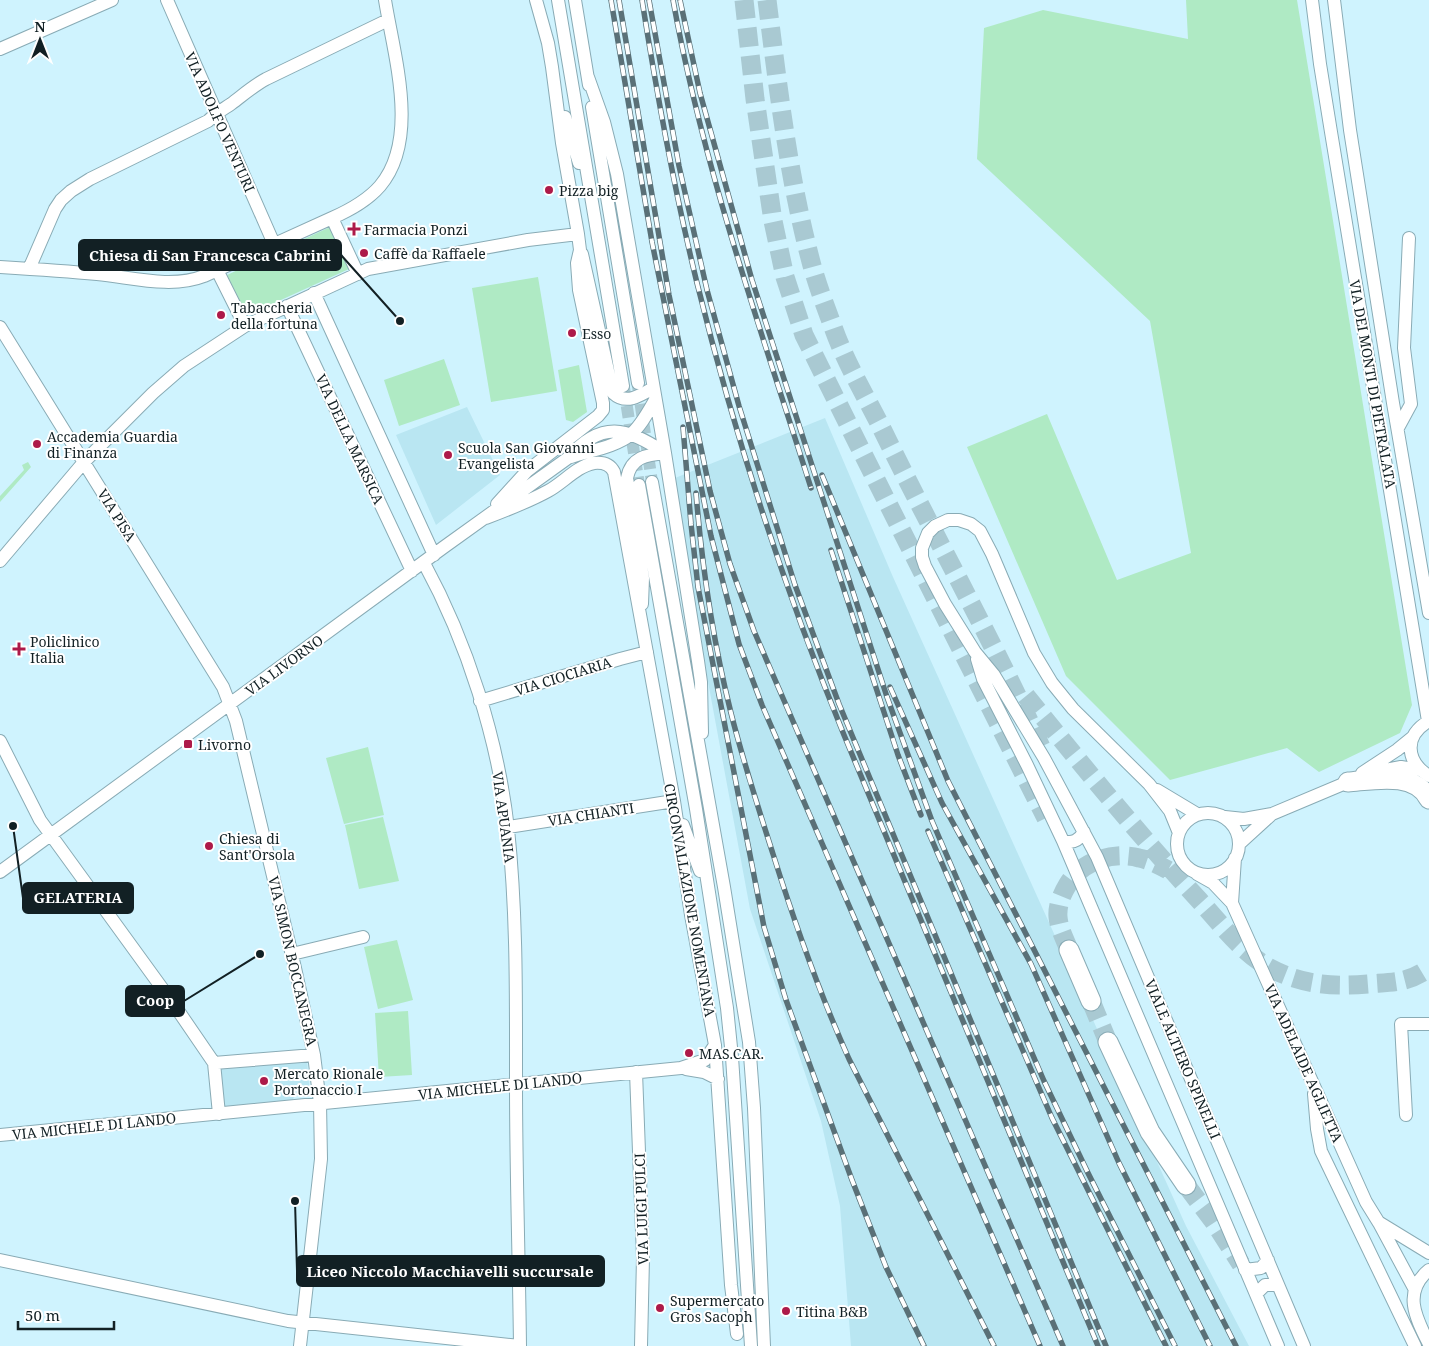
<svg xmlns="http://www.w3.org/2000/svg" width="1429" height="1346" viewBox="0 0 1429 1346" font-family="'Noto Serif',serif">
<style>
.built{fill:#b9e6f2}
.green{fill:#afeac4}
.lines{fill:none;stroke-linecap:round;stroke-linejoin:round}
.minor-tunnel{stroke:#a9c9d2;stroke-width:12;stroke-dasharray:12 6;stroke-linecap:butt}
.highway-tunnel{stroke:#a9c9d2;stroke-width:19;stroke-dasharray:19 9;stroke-linecap:butt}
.minor-casing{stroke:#89abb5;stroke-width:14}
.highway-casing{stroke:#89abb5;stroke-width:21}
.minor{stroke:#fff;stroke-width:12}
.highway{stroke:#fff;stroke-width:19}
.rail-casing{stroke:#5a7077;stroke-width:5.5}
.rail{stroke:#fff;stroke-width:4;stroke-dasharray:11;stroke-linecap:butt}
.poi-dot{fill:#ad1a49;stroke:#fff;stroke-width:2}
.labels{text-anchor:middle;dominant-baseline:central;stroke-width:4;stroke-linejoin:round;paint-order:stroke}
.street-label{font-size:14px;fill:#122024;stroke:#fff}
.poi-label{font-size:14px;fill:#122024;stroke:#fff;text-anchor:start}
.leader{fill:none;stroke:#122024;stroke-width:2}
.callout-dot{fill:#122024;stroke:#fff;stroke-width:2}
.callout{fill:#122024;stroke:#122024;stroke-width:2}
.callout-label{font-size:15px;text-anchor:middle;font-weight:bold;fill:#fff}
</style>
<rect width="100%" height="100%" fill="#cff3fe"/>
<path class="built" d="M467,407L500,475L436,525L396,435Z
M825,418L893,577L1186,1226L1249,1346H851L840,1206L821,1121L750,909L687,568L675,478Z
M307,1061L310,1095L294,1096L293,1100L221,1110L218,1067Z"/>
<path class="green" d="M1186,0H1297L1412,705L1400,733L1319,772L1287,748L1170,780L1066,676L967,447L1047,414L1117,580L1191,553L1150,321L977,159L984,28L1043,10L1188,39Z
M330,227L349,269L246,316L227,275Z
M538,277L557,391L491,402L472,288Z
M444,359L460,405L399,426L384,380Z
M579,365L587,412L573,422L566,420L558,370Z
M28,462L31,467L0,502V496L24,470L22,465Z
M368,747L384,815L344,824L326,758Z
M383,817L399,881L359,889L345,825Z
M397,940L413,1000L378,1009L364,947Z
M408,1011L412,1075L379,1077L375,1013Z"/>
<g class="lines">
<path class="minor-tunnel" d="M638,386L652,482
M624,388L639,485"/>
<path class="highway-tunnel" d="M744,0L755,99L773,221L785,277L804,335L862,452L1046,818
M767,0C778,87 788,174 810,258C816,282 825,305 833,327C846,364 867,398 884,433C935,538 993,640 1041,747
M1026,696C1082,765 1139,835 1199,900C1221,924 1241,952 1270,968C1302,985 1333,987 1369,984C1393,982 1409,983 1429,968
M1069,950C1065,939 1059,929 1058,917C1057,905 1062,894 1068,884C1082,861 1113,851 1139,858C1149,860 1159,865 1168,870
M1091,1001L1108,1042
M1186,1185L1214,1222L1241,1264"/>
<defs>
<path id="minor" d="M167,0L274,244
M558,0L623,386
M575,0L589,85
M1312,0L1320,64L1331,132L1428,721
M1334,0L1350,130L1393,403L1429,613
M0,49L112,0
M588,77L604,122L617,174L665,453L698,661L701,682L702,733
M592,107L638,383
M565,117L579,163
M332,218C350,210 367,201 380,186C420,139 394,56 385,0
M582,254L613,393C626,405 640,396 653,388
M0,267C32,269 64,271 97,274C131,277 171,289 204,276L332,218L358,274
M29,269L55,209L61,200L71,191L90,179L208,121C216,113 222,110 231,104C243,95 253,86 266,79L388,20
M217,270L245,326
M314,293L434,555
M287,306L412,571
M0,327L223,687L236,721L295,968L314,1055L320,1103L321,1159L300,1346
M1398,428L1411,404L1404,348L1409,238
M571,457C588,451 616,447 630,435C641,426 648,412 655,400
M652,482L724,887L749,1042L754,1108L764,1346
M639,485L696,809L727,1008L732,1057L751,1346
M497,504L527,471L598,416L603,410V403L579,290L577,263L580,250L578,234L562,143L552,67L548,43L536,0
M486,518C507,510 528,502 548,491C563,483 577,466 594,463C603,462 610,464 614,472L674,801L691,915L715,1045L731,1285L737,1334
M0,561L84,462L153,393L184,366L245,326L368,269L528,240L578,234
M424,563C467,642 498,739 508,829C517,914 516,1000 516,1085C516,1172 519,1259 520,1346
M642,604L643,578L627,478C631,457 646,455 665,453
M977,659L983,679L1027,765L1063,841L1278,1346
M480,701L620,659L647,652
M1429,721C1404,735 1405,761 1429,776
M0,741L40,820L175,1006L214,1063
M1362,773L1397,750L1413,737
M1157,790L1197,814
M1177 844a31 31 0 1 1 62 0a31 31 0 1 1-62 0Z
M1225,817L1244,819L1272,814L1348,782L1385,770L1401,767L1420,770
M683,825L700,871
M508,827L674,801
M1179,833L1170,811L1149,784L1073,709L1052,683L1034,653L992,554L980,531L971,524L959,520H948L935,526L928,533L922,548V557L925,566L945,604L975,652L994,675L1044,758L1097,857L1304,1346
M1063,841C1073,844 1079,840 1084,832
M1239,844L1272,814
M0,872L444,547L568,458C601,420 627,427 665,453
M1197,874L1213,883L1232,903L1366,1202L1379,1223L1414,1288
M1232,903L1235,858
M292,954L363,937
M214,1063L314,1055
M214,1063L219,1114
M686,1069L704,1072L718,1079
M636,1072L643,1258L641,1346
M1314,1094L1317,1129L1321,1151L1415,1346
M1406,1115L1401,1024H1429
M0,1135L681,1068L705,1060L715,1045
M1380,1223L1429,1253
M0,1260L288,1321L520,1346
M1245,1270L1261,1268L1268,1260
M1429,1270C1402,1292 1416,1318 1429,1344
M1256,1294L1265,1285H1278"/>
<path id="highway" d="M1348,782C1374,780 1415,771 1429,799
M1069,950L1091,1001
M1108,1042L1150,1132L1186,1185"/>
</defs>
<use href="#minor" class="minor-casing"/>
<use href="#highway" class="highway-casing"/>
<use href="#minor" class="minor"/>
<use href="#highway" class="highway"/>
<defs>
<path id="rail" d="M611,0L652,242L711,536L739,644L762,705L1040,1346
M619,0L669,295L710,491L730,564L754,631L773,675L1063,1346
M642,0C657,95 674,189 697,283C735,437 784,588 844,735L1098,1346
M649,0L679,166L707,290L739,406L795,585L839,704L1106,1346
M673,0C703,167 760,327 811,488
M680,0L700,93L752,280L887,697L932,821L1044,1081L1088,1173L1175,1346
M683,427L691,524L698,587L764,927L786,1000L852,1180L886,1267L924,1346
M822,475L948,781L1236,1346
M696,493C702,567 713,641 731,713C743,761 758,807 773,854C795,924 819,992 849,1059L994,1346
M831,550L898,755L921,815
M890,687L942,803L1031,964L1119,1163L1210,1346
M928,831L1052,1118L1166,1346"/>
</defs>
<use href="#rail" class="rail-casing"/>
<use href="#rail" class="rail"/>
</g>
<g class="poi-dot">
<circle cx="549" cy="190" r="5"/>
<path d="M351.5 221.5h5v5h5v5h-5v5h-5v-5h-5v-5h5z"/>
<circle cx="364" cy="253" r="5"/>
<circle cx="221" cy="315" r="5"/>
<circle cx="572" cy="333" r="5"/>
<circle cx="37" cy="444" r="5"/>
<circle cx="448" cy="455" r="5"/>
<path d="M16.5 641.5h5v5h5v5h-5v5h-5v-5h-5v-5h5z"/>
<rect x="183" y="739" width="10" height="10" rx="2.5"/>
<circle cx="209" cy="846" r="5"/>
<circle cx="689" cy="1053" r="5"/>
<circle cx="264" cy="1081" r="5"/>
<circle cx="660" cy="1308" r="5"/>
<circle cx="786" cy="1311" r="5"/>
</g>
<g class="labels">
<g class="street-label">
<text transform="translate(220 122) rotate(66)">VIA ADOLFO VENTURI</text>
<text transform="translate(1373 384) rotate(80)">VIA DEI MONTI DI PIETRALATA</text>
<text transform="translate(350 439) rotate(65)">VIA DELLA MARSICA</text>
<text transform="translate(117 515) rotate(58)">VIA PISA</text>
<text transform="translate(284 665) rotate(-36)">VIA LIVORNO</text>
<text transform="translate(563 676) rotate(-17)">VIA CIOCIARIA</text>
<text transform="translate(591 814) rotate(-9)">VIA CHIANTI</text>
<text transform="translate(504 817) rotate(82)">VIA APUANIA</text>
<text transform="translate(690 900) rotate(80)">CIRCONVALLAZIONE NOMENTANA</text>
<text transform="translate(293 961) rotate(77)">VIA SIMON BOCCANEGRA</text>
<text transform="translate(1183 1059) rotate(67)">VIALE ALTIERO SPINELLI</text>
<text transform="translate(1304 1063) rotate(66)">VIA ADELAIDE AGLIETTA</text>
<text transform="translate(500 1086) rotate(-6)">VIA MICHELE DI LANDO</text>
<text transform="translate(94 1126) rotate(-6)">VIA MICHELE DI LANDO</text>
<text transform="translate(641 1209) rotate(-92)">VIA LUIGI PULCI</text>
</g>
<g class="poi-label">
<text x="559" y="190">Pizza big</text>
<text x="364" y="229">Farmacia Ponzi</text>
<text x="374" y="253">Caffè da Raffaele</text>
<text x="231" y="307">Tabaccheria<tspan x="231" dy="16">della fortuna</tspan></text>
<text x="582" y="333">Esso</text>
<text x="47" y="436">Accademia Guardia<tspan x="47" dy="16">di Finanza</tspan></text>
<text x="458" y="447">Scuola San Giovanni<tspan x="458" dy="16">Evangelista</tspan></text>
<text x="30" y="641">Policlinico<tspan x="30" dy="16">Italia</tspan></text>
<text x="198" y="744">Livorno</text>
<text x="219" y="838">Chiesa di<tspan x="219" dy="16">Sant'Orsola</tspan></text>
<text x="699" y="1053">MAS.CAR.</text>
<text x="274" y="1073">Mercato Rionale<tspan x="274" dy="16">Portonaccio I</tspan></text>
<text x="670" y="1300">Supermercato<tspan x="670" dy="16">Gros Sacoph</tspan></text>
<text x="796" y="1311">Titina B&amp;B</text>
</g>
</g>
<path class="leader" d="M400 321L341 255M13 826L23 898M260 954L184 1001M295 1201L297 1271"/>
<g class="callout-dot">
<circle cx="400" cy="321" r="5"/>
<circle cx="13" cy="826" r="5"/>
<circle cx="260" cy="954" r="5"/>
<circle cx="295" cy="1201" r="5"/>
</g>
<g class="callout">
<rect x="79" y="240" width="262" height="30" rx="5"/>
<rect x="23" y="883" width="110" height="30" rx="5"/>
<rect x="126" y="986" width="58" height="30" rx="5"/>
<rect x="297" y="1256" width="307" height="30" rx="5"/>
</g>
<g class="callout-label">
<text x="210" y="261">Chiesa di San Francesca Cabrini</text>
<text x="78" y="903">GELATERIA</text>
<text x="155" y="1006">Coop</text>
<text x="450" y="1277">Liceo Niccolo Macchiavelli succursale</text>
</g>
<g transform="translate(40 40)" stroke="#ffffff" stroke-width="4" paint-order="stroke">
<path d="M0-4L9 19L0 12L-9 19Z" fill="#122024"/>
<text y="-8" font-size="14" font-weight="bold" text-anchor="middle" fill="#122024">N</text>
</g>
<path d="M18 1321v8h96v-8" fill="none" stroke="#122024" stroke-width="2.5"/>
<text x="25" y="1321" font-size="15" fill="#122024" stroke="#ffffff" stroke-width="4" paint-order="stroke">50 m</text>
</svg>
